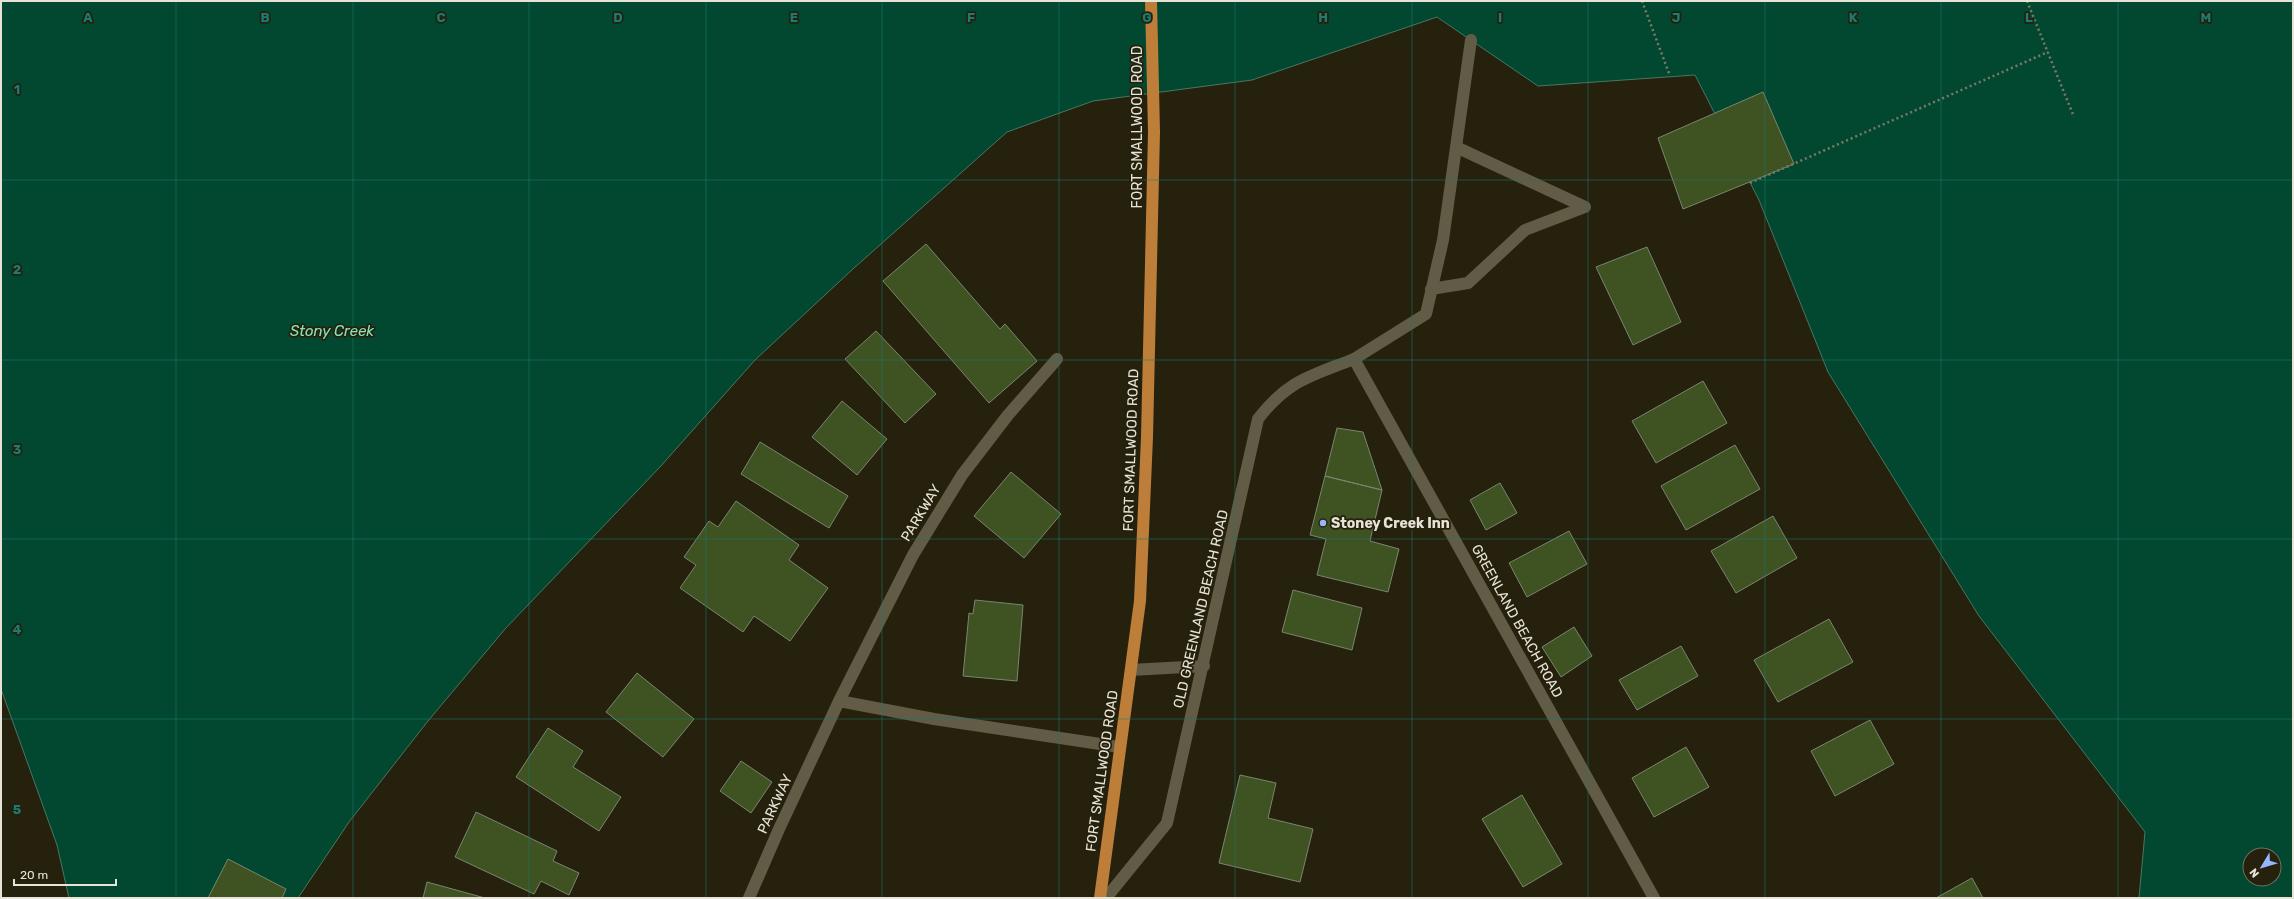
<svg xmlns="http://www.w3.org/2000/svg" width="2294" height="899" viewBox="0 0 2294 899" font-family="Rubik,sans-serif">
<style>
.water{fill:#024830;stroke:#477762;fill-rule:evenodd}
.building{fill:#3e5222;stroke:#7b8570}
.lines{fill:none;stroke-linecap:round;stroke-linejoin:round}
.path{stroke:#7d7968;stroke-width:2.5;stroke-dasharray:2 3;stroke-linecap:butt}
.lane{stroke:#625c46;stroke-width:12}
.street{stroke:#625c46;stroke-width:12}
.primary{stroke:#bd7e3a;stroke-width:12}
.grid{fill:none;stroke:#1a7c73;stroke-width:1;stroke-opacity:0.55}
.poi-dot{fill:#97b6fd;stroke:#26210c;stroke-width:1.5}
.labels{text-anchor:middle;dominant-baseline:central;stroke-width:3.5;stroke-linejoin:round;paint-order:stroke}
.street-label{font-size:14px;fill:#e7e4d7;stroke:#26210c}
.poi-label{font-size:14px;font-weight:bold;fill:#e7e4d7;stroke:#26210c;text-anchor:start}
.water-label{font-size:15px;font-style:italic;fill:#89e3b9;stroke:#26210c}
.grid-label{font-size:13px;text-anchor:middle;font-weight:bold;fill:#1a7c73;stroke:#26210c;stroke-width:3.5;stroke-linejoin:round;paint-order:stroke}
</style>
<rect width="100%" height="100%" fill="#26210c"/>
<path class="water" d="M1,1H2293V898H2139L2145,832L1979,616L1828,372L1759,200L1695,75L1538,86L1437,17L1252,80L1093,101L1007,132L854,268L755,360L660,467L505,629L428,721L349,822L298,898H69L57,845L1,689ZM2250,855H2274V879H2250Z"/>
<path class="building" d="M1763,92L1794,164L1683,209L1658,138Z
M926,244L1000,329L1005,324L1037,361L989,403L883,281Z
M1647,247L1681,322L1633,345L1596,267Z
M876,331L936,394L905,423L845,359Z
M1703,381L1727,423L1656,463L1632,421Z
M842,401L887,439L857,475L812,437Z
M1337,428L1363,432L1382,490L1325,476Z
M760,442L848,496L829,528L741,474Z
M1735,445L1760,489L1686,530L1661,486Z
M1011,472L1061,514L1024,558L974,516Z
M1325,476L1382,490L1370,541L1399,549L1388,592L1317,575L1326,539L1310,535Z
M1500,483L1517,513L1486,530L1470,500Z
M736,501L799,545L789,560L828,588L790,641L754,616L743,632L680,588L696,565L684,557L709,521L718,527Z
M1773,516L1797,558L1736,593L1711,551Z
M1569,531L1587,564L1527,597L1509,563Z
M1293,590L1362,608L1352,650L1282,632Z
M975,600L1023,605L1017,681L963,676L969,613L973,614Z
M1829,619L1853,662L1778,702L1754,660Z
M1574,627L1592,656L1561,677L1542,647Z
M1681,646L1698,676L1637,710L1619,680Z
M637,673L694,719L663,757L606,712Z
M1870,720L1894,764L1835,796L1811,751Z
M548,728L583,751L573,767L621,797L599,831L516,777Z
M1686,747L1709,787L1654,817L1632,778Z
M741,761L772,782L751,813L720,791Z
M1240,775L1276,783L1268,818L1313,829L1300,882L1219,863Z
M1522,795L1562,864L1523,887L1482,819Z
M476,812L557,851L553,861L579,873L569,895L541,881L534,894L455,857Z
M228,859L286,889L282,898H208Z
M1972,878L1983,898H1936Z
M427,882L485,898H423Z"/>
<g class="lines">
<path class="path" d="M1642,1L1670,76
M2027,1L2074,117
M1750,183L2048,52"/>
<path class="lane" d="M1431,289L1468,283L1525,230L1585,207L1456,147
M1354,359L1426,314L1443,240L1471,40"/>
<path class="street" d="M1131,670L1204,666
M839,701L913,555L962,475L1008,415L1057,359
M749,898L779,829L839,701L934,719L1120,747
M1106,898L1167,823L1258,419C1288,380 1311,376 1354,359L1654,898"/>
<path class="primary" d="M1100,898L1140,601L1147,437L1154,132L1151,1"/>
</g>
<path class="grid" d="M176,1V898M353,1V898M529,1V898M706,1V898M882,1V898M1059,1V898M1235,1V898M1412,1V898M1588,1V898M1765,1V898M1941,1V898M2118,1V898M1,180H2293M1,360H2293M1,539H2293M1,719H2293"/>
<circle class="poi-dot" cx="1323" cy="523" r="4"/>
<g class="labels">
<g class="street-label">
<text transform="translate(1137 127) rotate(-90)">FORT SMALLWOOD ROAD</text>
<text transform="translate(1131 450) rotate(-88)">FORT SMALLWOOD ROAD</text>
<text transform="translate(921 513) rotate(-59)">PARKWAY</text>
<text transform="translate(1201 609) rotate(-77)">OLD GREENLAND BEACH ROAD</text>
<text transform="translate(1517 621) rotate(61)">GREENLAND BEACH ROAD</text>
<text transform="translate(1102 771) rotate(-82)">FORT SMALLWOOD ROAD</text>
<text transform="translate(775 804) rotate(-65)">PARKWAY</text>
</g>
<g class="poi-label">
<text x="1331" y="523">Stoney Creek Inn</text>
</g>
<g class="water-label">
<text x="332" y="331">Stony Creek</text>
</g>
</g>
<g class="grid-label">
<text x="88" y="22">A</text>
<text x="265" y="22">B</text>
<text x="441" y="22">C</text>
<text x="618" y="22">D</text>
<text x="794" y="22">E</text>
<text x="971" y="22">F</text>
<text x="1147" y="22">G</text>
<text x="1323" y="22">H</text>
<text x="1500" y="22">I</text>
<text x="1676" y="22">J</text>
<text x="1853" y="22">K</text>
<text x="2029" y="22">L</text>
<text x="2206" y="22">M</text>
<text x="17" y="94">1</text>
<text x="17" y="274">2</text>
<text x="17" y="454">3</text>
<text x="17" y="634">4</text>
<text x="17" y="814">5</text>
</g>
<rect width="2294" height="899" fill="none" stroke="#e7e4d7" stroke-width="4"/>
<g transform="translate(2262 867) rotate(232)"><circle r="19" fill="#26210c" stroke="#736f5d"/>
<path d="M0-3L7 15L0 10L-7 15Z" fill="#97b6fd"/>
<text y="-6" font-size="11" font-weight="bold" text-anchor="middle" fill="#e7e4d7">N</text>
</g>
<path d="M14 879v6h102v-6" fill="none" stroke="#e7e4d7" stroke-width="2"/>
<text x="20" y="879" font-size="12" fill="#e7e4d7" stroke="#26210c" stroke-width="3" paint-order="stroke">20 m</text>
</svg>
